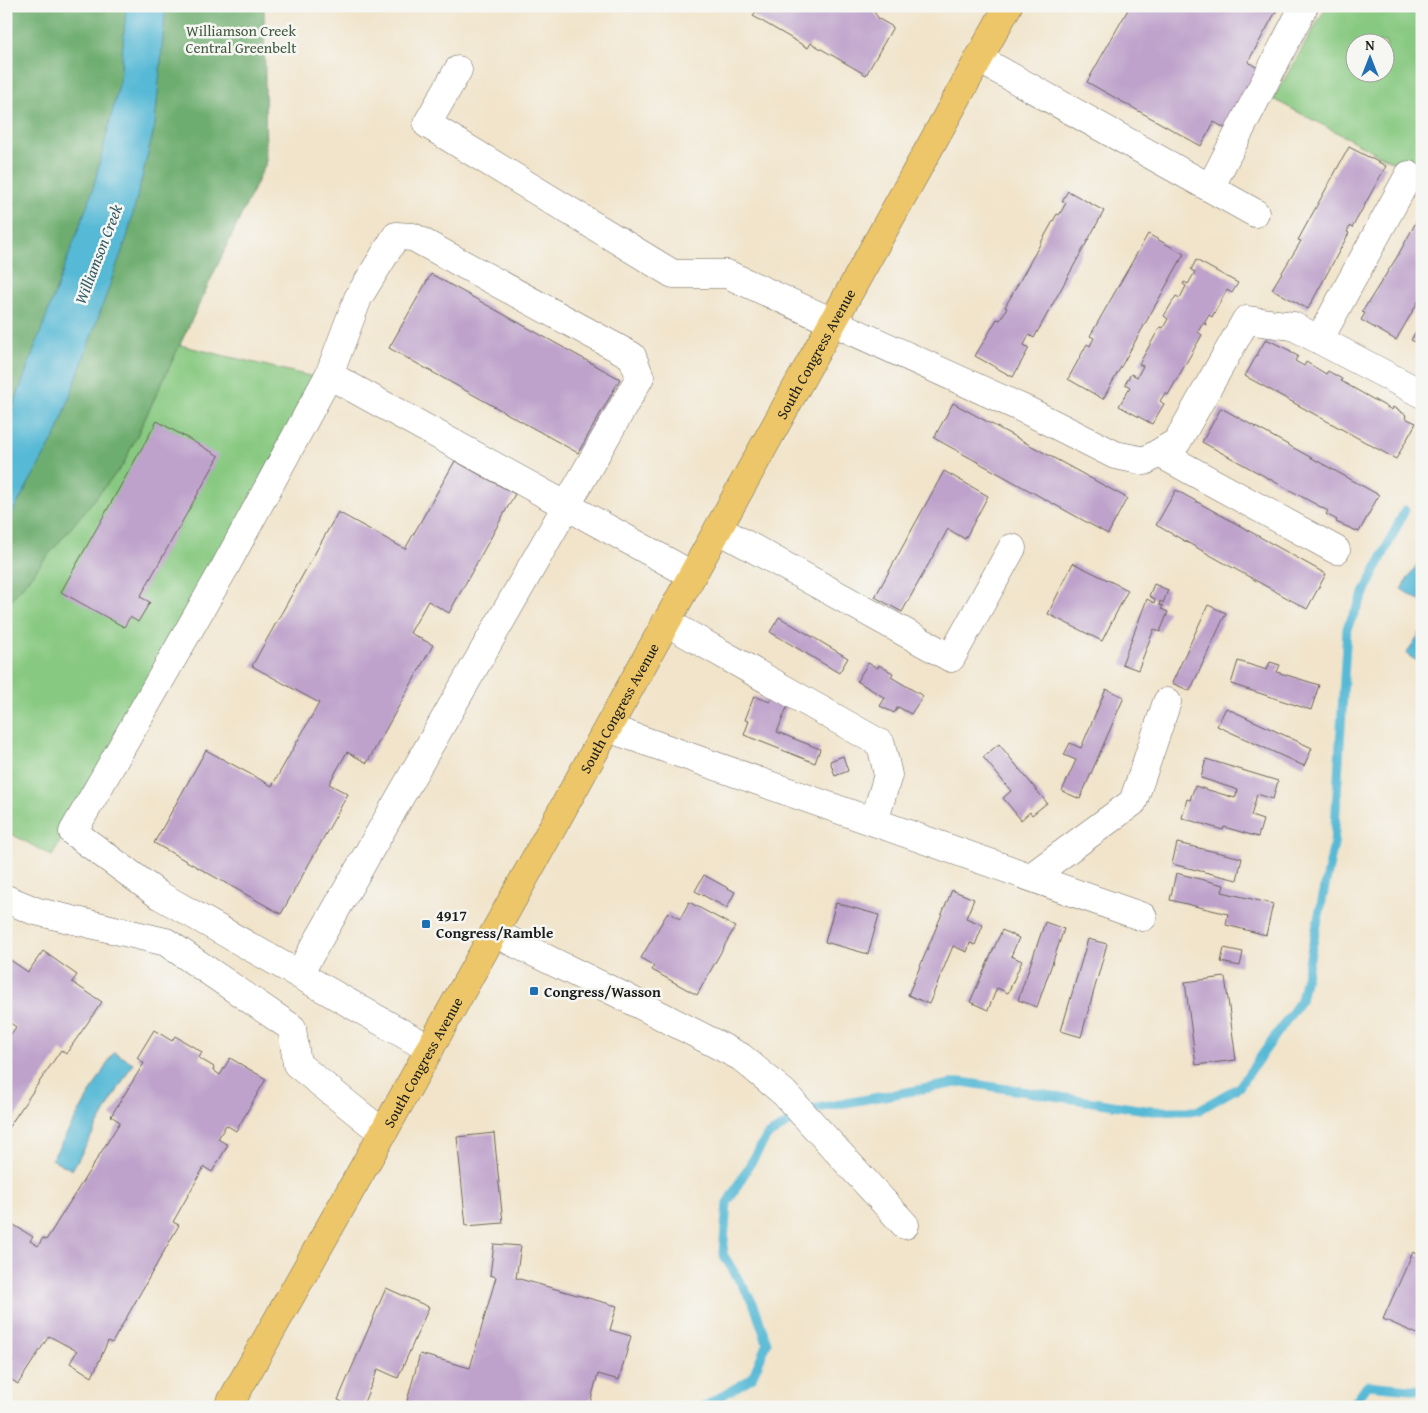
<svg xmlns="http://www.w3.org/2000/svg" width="1428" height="1413" viewBox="0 0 1428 1413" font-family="'Gentium Book Plus',serif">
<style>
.green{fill:#88c981;stroke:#52724e;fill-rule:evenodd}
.forest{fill:#6ead6f;stroke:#456446}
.water{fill:#57b9d6;stroke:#3a6a79}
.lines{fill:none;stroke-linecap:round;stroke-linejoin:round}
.stream{stroke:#57b9d6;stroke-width:9}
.building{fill:#bea2cb}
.minor-casing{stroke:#676259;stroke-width:29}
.major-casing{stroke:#676259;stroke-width:29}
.minor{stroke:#fff;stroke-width:28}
.major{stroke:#ecc669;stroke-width:28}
.poi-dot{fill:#1f6fb2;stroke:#f6f6f2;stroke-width:2}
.labels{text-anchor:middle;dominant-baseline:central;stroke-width:5;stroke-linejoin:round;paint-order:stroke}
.park-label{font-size:15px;fill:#42593f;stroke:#f6f6f2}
.street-label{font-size:15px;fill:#1c1c1c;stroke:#f6f6f2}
.poi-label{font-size:15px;font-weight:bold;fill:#1c1c1c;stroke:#f6f6f2;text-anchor:start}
.water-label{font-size:16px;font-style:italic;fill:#345b66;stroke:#f6f6f2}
</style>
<rect width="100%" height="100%" fill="#f6f6f2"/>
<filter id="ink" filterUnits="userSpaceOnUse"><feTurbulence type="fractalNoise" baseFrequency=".02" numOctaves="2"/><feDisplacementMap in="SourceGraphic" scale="10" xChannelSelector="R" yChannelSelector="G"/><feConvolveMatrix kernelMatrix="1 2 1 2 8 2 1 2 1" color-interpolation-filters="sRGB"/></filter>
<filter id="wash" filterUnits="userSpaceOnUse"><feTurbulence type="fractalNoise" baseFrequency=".0096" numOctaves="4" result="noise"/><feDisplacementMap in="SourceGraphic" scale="20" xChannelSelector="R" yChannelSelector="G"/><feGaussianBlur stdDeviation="1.12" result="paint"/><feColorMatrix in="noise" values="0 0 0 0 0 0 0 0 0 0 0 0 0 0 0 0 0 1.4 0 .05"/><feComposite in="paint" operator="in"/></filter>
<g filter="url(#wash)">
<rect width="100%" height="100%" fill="#f1e4cb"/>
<path class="green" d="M1327,6H1422V177L1273,99ZM1356,42H1386V72H1356Z
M167,342L318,378L52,856L6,831V585Z"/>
<path class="forest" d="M6,6H264L266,163L123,465L6,606Z"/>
<path class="water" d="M126,6H166L155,125L128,234L57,433L6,524V426L92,192L120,81Z
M1422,557V602L1401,589Z
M1422,630V664L1406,654Z
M114,1052L133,1063L72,1170L52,1159Z"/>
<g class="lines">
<path class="stream" d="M703,1407L752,1378L767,1343L754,1305L723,1254L727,1203L767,1136L812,1109L962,1082L1152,1111H1197L1239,1087L1301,1000L1334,844L1347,628L1405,510
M1351,1407L1367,1385L1422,1390"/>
</g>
<g id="blocks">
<path class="building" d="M759,6H870L879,19L893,27L866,75L811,43L808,48L753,16Z
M1130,6H1279L1248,62L1263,71L1230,131L1214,122L1201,146L1087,82Z
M1349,147L1386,166L1352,228L1350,226L1347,232L1349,233L1308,309L1272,289L1301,241L1298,240Z
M1068,191L1104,211L1034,338L1029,335L1024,345L1029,348L1013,377L975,356L997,319L1000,320L1007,308L1005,307L1057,214L1059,215L1066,203L1062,201Z
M1422,206V295L1396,340L1361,320L1365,313L1362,312L1397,257L1421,213L1419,212Z
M1148,234L1184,254L1103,399L1068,379L1087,344L1090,346L1094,338L1090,336Z
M1196,260L1238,283L1232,293L1227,290L1212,317L1209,315L1205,322L1206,325L1203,323L1198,332L1202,335L1168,395L1165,393L1160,401L1164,404L1152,424L1119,406L1130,387L1125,384L1131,374L1137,377L1143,366L1139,364L1160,327L1163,328L1168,319L1164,316L1176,296L1180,298L1186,286L1183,284L1184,282L1188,284L1195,272L1191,270Z
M431,274L620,379L578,453L389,348Z
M1422,321V345L1411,340Z
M1266,339L1291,351L1290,352L1298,356L1295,361L1304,366L1306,362L1326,374L1328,371L1342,379L1341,381L1392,410L1393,407L1406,415L1405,418L1416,423L1396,459L1245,376Z
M953,403L1127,498L1108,534L934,438Z
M1221,408L1379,495L1359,532L1336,522L1337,520L1326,514L1328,511L1202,442Z
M157,421L219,456L140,597L150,602L138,622L130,617L124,627L61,592Z
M455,461L515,494L449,613L428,601L410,633L433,645L367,763L347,752L329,784L348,794L281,914L154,843L206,750L272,786L319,703L252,666L338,512L405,549Z
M944,471L988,496L965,539L948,529L902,612L875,597Z
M1176,490L1326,574L1307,609L1156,525Z
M1073,563L1128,590L1102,641L1048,614Z
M1154,584L1168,590L1163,603L1160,601L1159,605L1163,606L1161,609L1168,612L1160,632L1154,629L1138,670L1122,664L1147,599L1154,603L1155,599L1149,596Z
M1208,605L1226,613L1190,691L1172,683Z
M779,617L848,658L839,673L770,632Z
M1238,661L1267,670L1270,662L1280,665L1277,672L1319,685L1311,710L1231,684Z
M868,663L878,668L879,665L893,673L891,677L923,696L911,714L898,707L894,713L880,706L885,698L857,681Z
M1106,689L1124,697L1080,799L1062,791L1076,760L1064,755L1070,743L1081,748Z
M754,696L770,702L771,698L788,705L777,732L820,749L815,763L744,735L749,721L745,720Z
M1226,708L1312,748L1304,766L1217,726Z
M999,744L1047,803L1032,815L1030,812L1021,820L1003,798L1011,791L983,757Z
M843,756L848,771L835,776L830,761Z
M1206,759L1278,781L1273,799L1257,794L1251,816L1263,820L1258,837L1224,827L1223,830L1182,818L1187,799L1190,800L1195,786L1235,798L1238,790L1201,778Z
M1177,843L1242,858L1237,880L1172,864Z
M1176,873L1224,885L1222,892L1273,904L1266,935L1226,925L1228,914L1170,900Z
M704,875L735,892L727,908L695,891Z
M952,890L974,899L966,918L983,925L975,945L970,943L967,952L953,946L929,1004L908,995Z
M689,902L735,927L697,995L652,970L654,966L641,958L668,912L680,919Z
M836,903L879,915L868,954L825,942Z
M1045,922L1064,929L1037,1007L1018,1000Z
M1002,930L1019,938L1011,956L1022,961L1008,993L997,988L988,1010L970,1002Z
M1088,939L1107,944L1081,1037L1061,1031Z
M1224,948L1243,952L1240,966L1221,962Z
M43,951L77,975L72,982L102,1002L66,1054L61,1050L6,1131V1041L16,1027L6,1020V957L28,972Z
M1225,977L1236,1060L1196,1065L1185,982Z
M154,1030L172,1041L175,1036L202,1052L199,1058L214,1067L213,1070L220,1075L230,1058L266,1079L236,1131L226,1125L218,1139L228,1145L212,1172L204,1167L173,1222L179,1225L112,1343L108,1341L92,1377L70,1363L77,1351L49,1336L18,1384L6,1376V1371L13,1360L6,1356V1220L33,1237L30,1241L38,1246L43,1238L46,1240L120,1122L111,1116L144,1063L137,1058Z
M494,1133L503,1223L466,1226L457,1137Z
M494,1244L521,1246L516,1278L617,1306L610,1330L631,1336L619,1380L598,1374L589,1407H428L407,1401L420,1354L470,1368L496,1277L490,1275Z
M1413,1252L1422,1256V1336L1383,1319Z
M386,1288L429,1307L398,1378L378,1369L362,1407H353L338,1400Z"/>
</g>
</g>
<g filter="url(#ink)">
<use href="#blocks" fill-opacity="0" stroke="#676259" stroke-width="1"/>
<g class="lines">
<defs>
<path id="minor" d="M979,59L1255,213
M458,70L427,124L673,274H727L1028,411L1115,455L1145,461L1177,442L1246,320L1293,326L1422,394
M1210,188L1304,6
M1319,340L1409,175
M1159,453L1336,550
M718,529L951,658L1012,548
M666,622L881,744L888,775L874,822
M608,728L1143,917
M1031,877L1133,802L1167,702
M6,899L35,911L166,942L292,1028L297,1064L383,1133
M494,933L621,995L741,1057L784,1093L905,1225
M299,974L640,377L632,356L413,237L396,236L358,298L329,375
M430,1049L159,895L73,832L225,567L329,375L692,575"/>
<g id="major">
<path id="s1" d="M228,1407L383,1133L1008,6"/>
</g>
</defs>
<use href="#minor" class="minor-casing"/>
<use href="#major" class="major-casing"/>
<use href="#minor" class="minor"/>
<use href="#major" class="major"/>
</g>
</g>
<g class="poi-dot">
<rect x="421" y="919" width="10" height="10" rx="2.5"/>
<rect x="529" y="986" width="10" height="10" rx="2.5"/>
</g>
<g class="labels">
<g class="park-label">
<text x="241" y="30">Williamson Creek<tspan x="241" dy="17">Central Greenbelt</tspan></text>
</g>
<g class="street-label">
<text stroke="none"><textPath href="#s1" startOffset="1206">South Congress Avenue</textPath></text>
<text stroke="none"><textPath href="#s1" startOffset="801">South Congress Avenue</textPath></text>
<text stroke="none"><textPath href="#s1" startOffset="396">South Congress Avenue</textPath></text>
</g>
<g class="poi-label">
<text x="436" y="915">4917<tspan x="436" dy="17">Congress/Ramble</tspan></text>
<text x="544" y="991">Congress/Wasson</text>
</g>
<g class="water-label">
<text transform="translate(98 254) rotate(-69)">Williamson Creek</text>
</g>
</g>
<rect width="1428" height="1413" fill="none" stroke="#f6f6f2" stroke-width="25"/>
<g transform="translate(1370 58)"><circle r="24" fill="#f6f6f2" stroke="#9f9f9c"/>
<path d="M0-4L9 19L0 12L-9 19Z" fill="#1f6fb2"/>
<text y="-8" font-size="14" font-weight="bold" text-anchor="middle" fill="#1c1c1c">N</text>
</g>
</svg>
